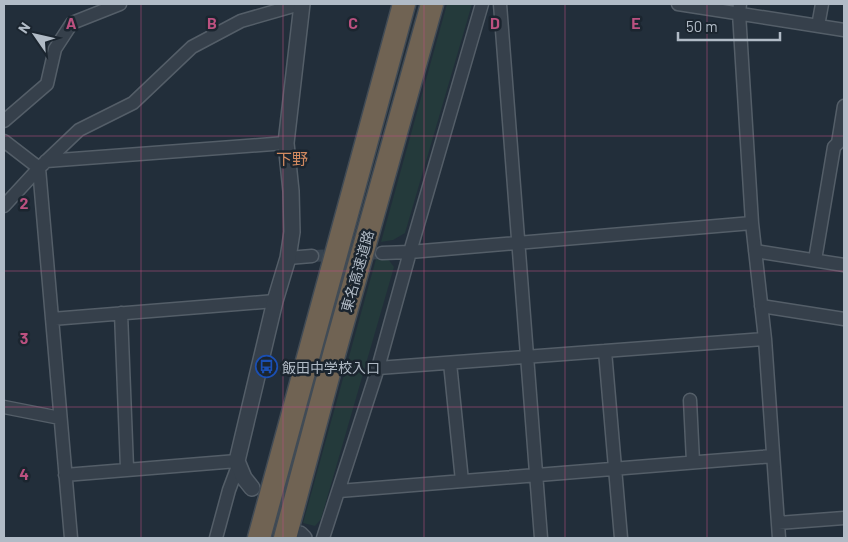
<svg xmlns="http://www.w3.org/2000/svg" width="848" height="542" viewBox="0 0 848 542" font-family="Barlow,'Noto Sans JP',sans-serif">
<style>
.green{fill:#243a3b}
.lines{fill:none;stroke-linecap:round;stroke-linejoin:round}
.minor-tunnel{stroke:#37434f;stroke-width:12;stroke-dasharray:12 6;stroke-linecap:butt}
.minor-casing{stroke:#545e68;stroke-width:15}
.tertiary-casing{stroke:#545e68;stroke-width:18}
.motorway-casing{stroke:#414b55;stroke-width:25}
.minor{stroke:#36404b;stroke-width:12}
.tertiary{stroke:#36404b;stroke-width:15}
.motorway{stroke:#706353;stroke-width:22}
.grid{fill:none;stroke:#bc5180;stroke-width:1;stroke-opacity:0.55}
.labels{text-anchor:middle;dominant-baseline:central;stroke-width:5;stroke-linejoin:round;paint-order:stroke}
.street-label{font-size:14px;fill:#b1bbc6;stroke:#1b252f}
.poi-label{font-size:14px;fill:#b1bbc6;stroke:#1b252f;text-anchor:start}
.quarter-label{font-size:16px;fill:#d38a60;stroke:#1b252f}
.grid-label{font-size:16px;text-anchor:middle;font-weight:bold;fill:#bc5180;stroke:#1b252f;stroke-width:5;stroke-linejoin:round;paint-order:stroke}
</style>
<rect width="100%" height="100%" fill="#222e3a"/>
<path class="green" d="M447,4H472L405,233L393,240L381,242Z
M376,259H388L394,267L321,519L315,526L303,523Z"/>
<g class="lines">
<path class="minor-tunnel" d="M312,256L382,253"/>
<defs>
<path id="minor" d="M500,4L541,538
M678,4L844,30
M740,4L739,13L752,223L765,339L779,538
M818,26L822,4
M4,121L47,84L55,49L72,23L120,4
M4,141L39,168L71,538
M46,161L286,143
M4,206L39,168L79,130L133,103L192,47L241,21L300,4
M755,251L844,265
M382,253L410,252L752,223
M288,258L312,256
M815,260L834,147L838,143L844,106
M761,306L844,319
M121,313L127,468
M52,319L275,301
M605,351L621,538
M450,363L462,481
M378,368L765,339
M690,400L693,462
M4,407L60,418
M65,475L237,461
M339,491L773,456
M778,523L844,518
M216,538L229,490L238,466
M323,538L378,368L410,252L482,4"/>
<path id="tertiary" d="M252,488L244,478L237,461L275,301L288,258L292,232L291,191L286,143L302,4
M300,534L304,538"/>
<path id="motorway" d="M259,538L404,4
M285,538L335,351L432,4"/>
</defs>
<use href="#minor" class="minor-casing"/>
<use href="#tertiary" class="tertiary-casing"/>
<use href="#motorway" class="motorway-casing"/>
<use href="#minor" class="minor"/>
<use href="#tertiary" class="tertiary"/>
<use href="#motorway" class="motorway"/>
</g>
<path class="grid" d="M141,4V538M283,4V538M424,4V538M565,4V538M707,4V538M4,136H844M4,271H844M4,407H844"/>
<defs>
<symbol id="bus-ring" viewBox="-11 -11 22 22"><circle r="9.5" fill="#1b252f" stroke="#1a4fb4" stroke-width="1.5"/><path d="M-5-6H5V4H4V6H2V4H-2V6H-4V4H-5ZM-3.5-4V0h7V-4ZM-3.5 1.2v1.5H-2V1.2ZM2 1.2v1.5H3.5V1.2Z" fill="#1a4fb4"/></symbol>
</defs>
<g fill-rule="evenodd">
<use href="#bus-ring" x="254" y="354" width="25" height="25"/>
</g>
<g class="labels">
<g class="street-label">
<text transform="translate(357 271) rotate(-74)">東名高速道路</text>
</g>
<g class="poi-label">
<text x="282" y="367">飯田中学校入口</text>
</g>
<g class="quarter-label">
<text x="292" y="158">下野</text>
</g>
</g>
<g class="grid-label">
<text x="71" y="29">A</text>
<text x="212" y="29">B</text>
<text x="353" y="29">C</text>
<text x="495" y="29">D</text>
<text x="636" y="29">E</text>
<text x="24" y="209">2</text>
<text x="24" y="344">3</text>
<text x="24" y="480">4</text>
</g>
<rect width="848" height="542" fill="none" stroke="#b1bbc6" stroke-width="10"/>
<g transform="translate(35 35) rotate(304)" stroke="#1b252f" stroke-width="4" paint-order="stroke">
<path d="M0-4L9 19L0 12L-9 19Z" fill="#b1bbc6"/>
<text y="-8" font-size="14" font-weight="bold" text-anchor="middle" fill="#b1bbc6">N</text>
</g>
<path d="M678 32v8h102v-8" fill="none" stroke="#b1bbc6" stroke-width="2.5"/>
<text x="686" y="32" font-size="15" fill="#b1bbc6" stroke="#1b252f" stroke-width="4" paint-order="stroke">50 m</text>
</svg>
